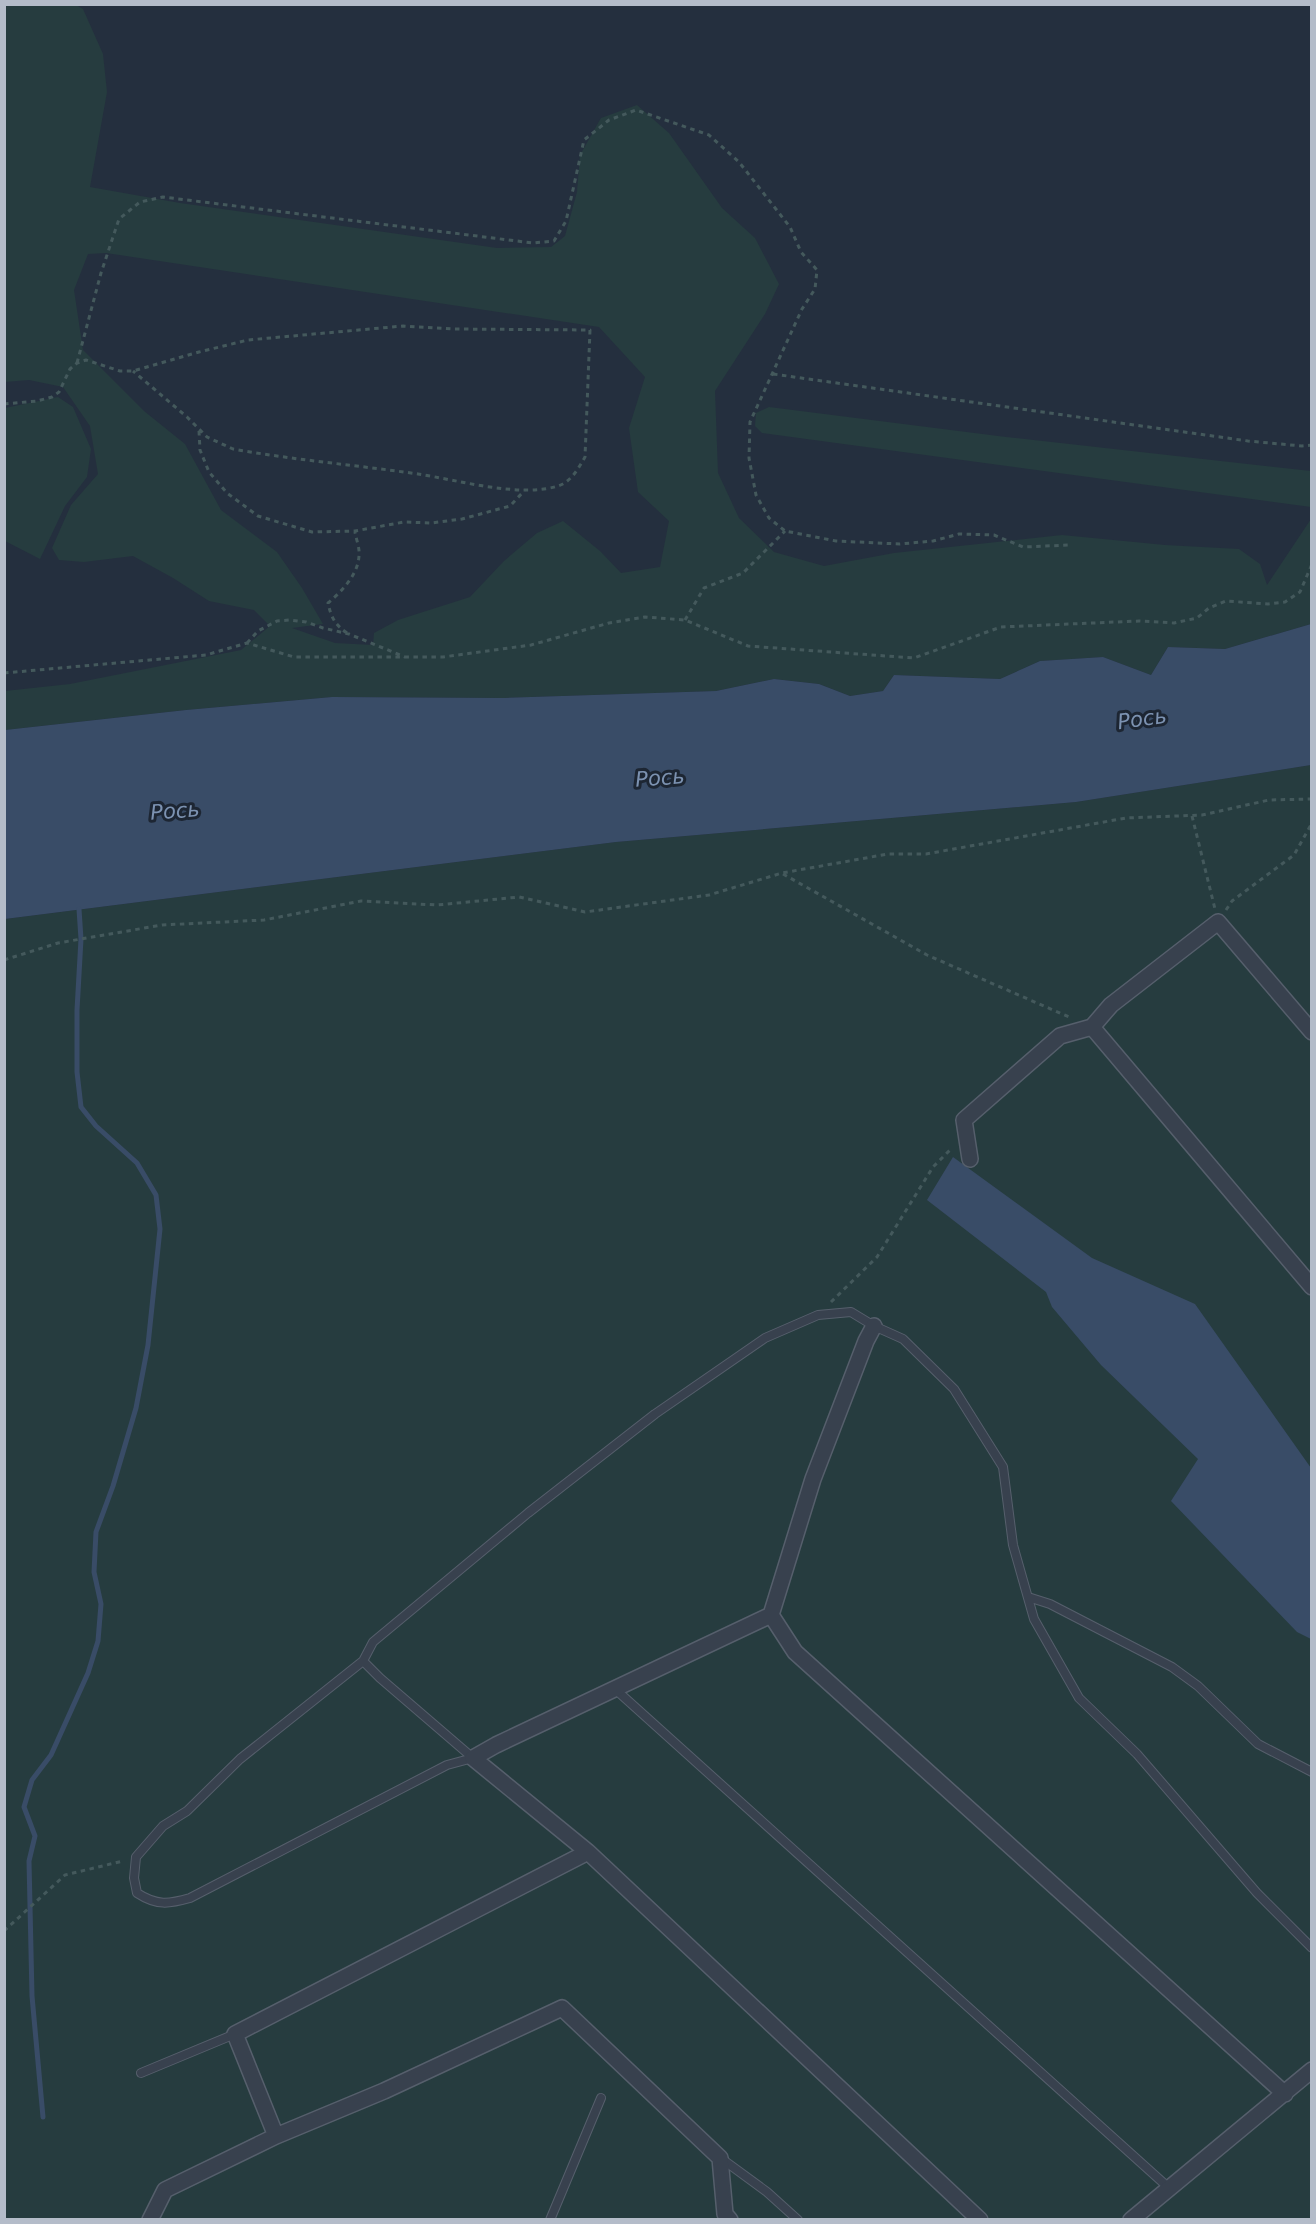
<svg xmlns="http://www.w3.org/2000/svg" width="1316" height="2224" viewBox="0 0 1316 2224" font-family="'DejaVu Sans',sans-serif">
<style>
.green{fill:#263c3f;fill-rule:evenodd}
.water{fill:#394c67}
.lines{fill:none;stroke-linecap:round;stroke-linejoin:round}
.stream{stroke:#394c67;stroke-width:5}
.service-casing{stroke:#565f6c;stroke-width:10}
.minor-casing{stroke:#565f6c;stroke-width:18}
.path{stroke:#44595c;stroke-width:3;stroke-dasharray:4.5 4.5;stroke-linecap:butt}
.service{stroke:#38414e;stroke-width:8}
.minor{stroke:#38414e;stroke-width:15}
.labels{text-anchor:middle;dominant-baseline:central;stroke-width:6;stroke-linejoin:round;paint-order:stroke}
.water-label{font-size:21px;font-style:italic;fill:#7c92b1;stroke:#1d2633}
</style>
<rect width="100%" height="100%" fill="#242f3e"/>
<path class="green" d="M5,5H76L83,9L103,54L107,92L90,187L180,203L497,248L551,247L565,236L577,192L580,155L601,118L637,105L669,133L722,208L755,238L779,284L765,314L715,391L718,473L739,518L774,552L824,566L894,553L1062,535L1165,545L1239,549L1260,564L1267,585L1311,519V624L1225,649L1168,647L1151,675L1103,657L1040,661L1000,679L894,675L883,691L850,696L819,684L774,679L716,691L504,698L332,697L186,710L5,730V691L70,684L241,650L270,626L254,610L209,601L173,578L133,556L84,562L59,560L52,548L71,505L98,474L90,426L63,387L29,380L5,382ZM106,253L599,327L645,377L629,428L638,492L669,521L660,567L621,573L600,551L563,521L537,533L504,561L470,597L398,620L374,633L373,645L335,643L292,628L323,624L302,588L277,552L221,510L185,444L144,411L83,350L74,290L88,254Z
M58,397L73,407L91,449L87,477L65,506L40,559L5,541V408Z
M769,407L1006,437L1311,471V507L762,433L755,426L756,413Z
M1311,765V2219H5V919L616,842L1076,802Z"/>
<path class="water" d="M1311,624V765L1076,802L616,842L5,919V730L186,710L332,697L504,698L716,691L774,679L819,684L850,696L883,691L894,675L1000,679L1040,661L1103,657L1151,675L1168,647L1225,649Z
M953,1157L1092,1258L1195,1304L1311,1468V1639L1297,1632L1171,1501L1198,1459L1101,1365L1052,1307L1046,1292L927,1200Z"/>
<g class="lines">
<path class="stream" d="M43,2117L32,1996L29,1861L35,1836L24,1807L32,1780L51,1755L88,1673L98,1641L101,1604L94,1572L96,1532L113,1486L136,1408L148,1345L160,1229L156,1195L137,1163L96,1126L81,1107L77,1072V1010L81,939L79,909"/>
<defs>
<path id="service" d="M1028,1597L1050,1604L1172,1667L1198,1686L1258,1744L1312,1772
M363,1661L240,1759L187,1811L163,1826L136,1857L134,1878L137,1893C157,1906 169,1904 190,1898L447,1765L473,1758
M615,1689L1169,2188
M473,1758L380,1678L363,1661L373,1642L528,1513L655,1414L765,1338L818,1315L851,1312L874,1326L903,1339L954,1389L1003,1467L1013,1545L1034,1619L1079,1698L1137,1754L1257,1893L1312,1948
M141,2073L235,2034
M722,2159L767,2192L798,2220
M550,2220L601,2098"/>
<path id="minor" d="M1092,1027L1312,1287
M970,1159L964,1120L1060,1036L1092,1027L1111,1005L1218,922L1312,1032
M874,1326L866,1341L813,1479L771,1615L795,1652L1285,2094
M771,1615L496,1745L473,1758L588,1852L980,2220
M276,2136L235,2034L588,1852
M150,2220L165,2190L276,2136L384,2091L562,2008L720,2158L725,2214L730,2220
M1131,2220L1312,2070"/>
</defs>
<use href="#service" class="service-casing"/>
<use href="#minor" class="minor-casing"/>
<path class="path" d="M77,363L101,273L119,219L140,202L163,197L533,243L554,241L566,221L584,140L609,120L636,110L709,135L739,162L790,227L801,252L817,270L815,289L802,309L750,422L749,458L756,495L769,518L785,531L836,541L900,544L933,541L959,534L994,535L1023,547L1070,545
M773,374L1248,441L1302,446L1312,445
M4,404L37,401L52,397L59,392L70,369L77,363L86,360L120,371H133L199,352L248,340L403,326L454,329L590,330L585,457C578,469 571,482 558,486C519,498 458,480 418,474C356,465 294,460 233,449L207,437L187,417L133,371
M199,431L200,450L209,472L227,493L258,516L312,532L355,531L404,522L431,523L462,519L510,506L525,490
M685,620L704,588L743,573L785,531
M347,633C335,625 331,617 328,603C341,592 358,575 359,556C360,548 356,539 355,532
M247,643L258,631L277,621L290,620L306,622L323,628L349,634L405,657
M4,673L206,655L247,643L294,657H443L531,645L609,623L645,617L685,620L748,646L914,658L1001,627L1139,621L1174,623L1197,618L1209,608L1226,601L1268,604L1285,602L1300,592L1312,564
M1192,816L1215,909
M783,874L927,955L1069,1017
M1226,910L1232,901L1294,855L1312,823
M4,960L58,943L162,925L264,920L361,901L437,905L519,897L585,912L709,895L782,873L888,854H926L1126,818L1202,815L1269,800L1312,799
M831,1302L877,1257L933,1167L952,1148
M4,1931L65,1875L123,1861"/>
<use href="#service" class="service"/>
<use href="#minor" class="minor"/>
</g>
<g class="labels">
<g class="water-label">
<text transform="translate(1142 719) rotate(-8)">Рось</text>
<text transform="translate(660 778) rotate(-4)">Рось</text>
<text transform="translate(175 811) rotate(-4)">Рось</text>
</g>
</g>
<rect width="1316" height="2224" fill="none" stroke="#b4bcc9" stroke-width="12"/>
</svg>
